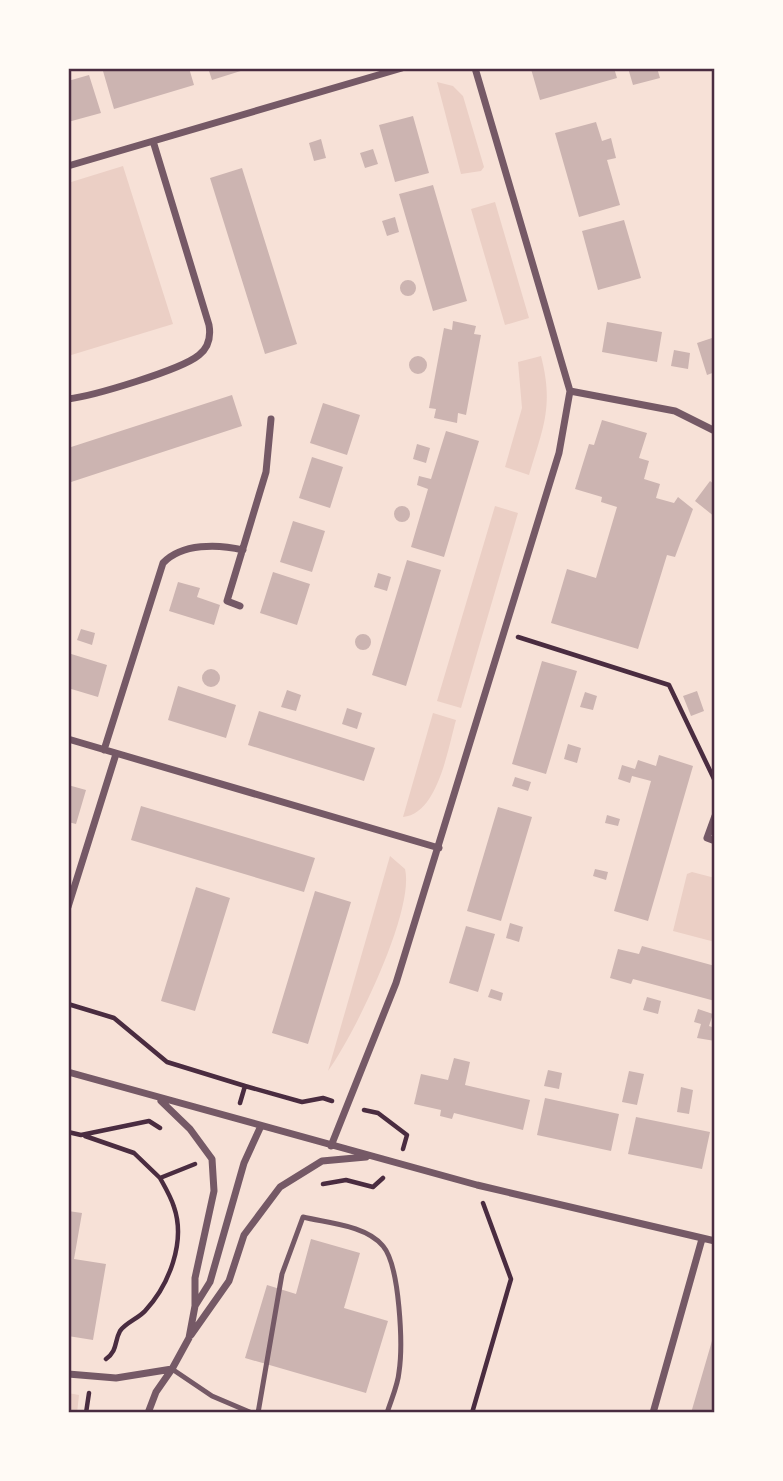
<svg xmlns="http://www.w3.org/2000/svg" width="783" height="1481" viewBox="0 0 783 1481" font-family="Manrope,sans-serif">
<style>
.green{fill:#ebcfc5}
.building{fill:#ccb4b1}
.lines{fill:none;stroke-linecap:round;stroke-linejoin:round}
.path{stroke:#4a2c40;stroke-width:4.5}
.service{stroke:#755966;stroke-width:5}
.minor{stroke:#755966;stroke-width:7}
.neatline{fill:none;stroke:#4a2c40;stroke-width:2.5}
</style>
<rect width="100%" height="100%" fill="#f7e1d7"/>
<path class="green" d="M437,82L453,86L463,96L484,167L481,171L461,174Z
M123,166L173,324L68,356V183Z
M495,202L529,318L505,325L471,209Z
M541,356C554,406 543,428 529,475L505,467L522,408L518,362Z
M495,506L518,513L461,708L437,701Z
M433,713L456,720C448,748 438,814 403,817Z
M390,856L405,869C415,911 354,1035 328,1071Z
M692,872L715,878V942L673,931L687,874Z
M68,1393L79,1395L77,1413H68Z"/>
<path class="building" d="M113,68H189L194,85L114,109L103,71Z
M208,68H247V69L212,80Z
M614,68L617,78L540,100L531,69Z
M628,68H657L660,78L633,85Z
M89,75L101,113L68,122V81Z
M413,116L429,173L395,182L379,125Z
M596,122L602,141L611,138L616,158L607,160L620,205L579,217L555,133Z
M321,139L326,158L314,161L309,143Z
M373,149L378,164L365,168L360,153Z
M242,168L297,344L265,354L210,178Z
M433,185L467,301L433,311L399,194Z
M395,217L399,232L387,236L382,221Z
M624,220L641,278L598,290L582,231Z
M400 288a8 8 0 1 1 16 0a8 8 0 1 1-16 0Z
M453,321L476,326L474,334L481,335L466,415L458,413L457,423L434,418L436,409L429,408L444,328L452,330Z
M607,322L662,332L657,362L602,352Z
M715,337V372L707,375L697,343Z
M674,350L690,353L688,369L671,366Z
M409 365a9 9 0 1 1 18 0a9 9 0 1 1-18 0Z
M232,395L242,426L68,483V448Z
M323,403L360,415L347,455L310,443Z
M602,420L647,433L639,458L649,461L644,479L660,484L656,498L674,503L678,497L693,509L675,557L667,555L638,649L551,623L567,569L596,578L617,507L601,502L602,497L575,489L589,444L594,445Z
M446,431L479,441L444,557L411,547L428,489L417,485L419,476L431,479Z
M417,444L430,448L426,463L413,459Z
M312,457L343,467L330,508L299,498Z
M710,481L715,485V517L695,501Z
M394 514a8 8 0 1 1 16 0a8 8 0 1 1-16 0Z
M293,521L325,531L312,572L280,562Z
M407,560L441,570L406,686L372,675Z
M273,572L310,584L297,625L260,613Z
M378,573L391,577L387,591L374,587Z
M178,582L200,588L197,597L220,605L214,625L169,611Z
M81,629L95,633L92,645L77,640Z
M355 642a8 8 0 1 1 16 0a8 8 0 1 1-16 0Z
M68,653L107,665L98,697L68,688Z
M542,661L577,671L546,774L512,764Z
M202 678a9 9 0 1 1 18 0a9 9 0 1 1-18 0Z
M178,686L236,705L226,738L168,720Z
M287,690L301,695L296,711L281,707Z
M697,691L704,711L691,716L683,696Z
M585,692L597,696L593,710L580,707Z
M347,708L362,713L357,729L342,724Z
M259,711L375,748L364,781L248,745Z
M568,744L581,748L577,763L564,759Z
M659,755L693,766L648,921L614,911L651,781L632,776L630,783L618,779L622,765L635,769L638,760L656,766Z
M515,777L531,782L528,791L512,786Z
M68,785L86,790L76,824L68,822Z
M141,806L315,858L304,892L131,840Z
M498,807L532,817L501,921L467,911Z
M607,815L620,819L618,826L605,823Z
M595,869L608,872L606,880L593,876Z
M196,887L230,898L195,1011L161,1001Z
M315,891L351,902L308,1044L272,1033Z
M510,923L523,927L519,942L506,938Z
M466,926L495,934L478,992L449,983Z
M642,946L715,966V1001L633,979L631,984L610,978L618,949L639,954Z
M491,989L503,993L501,1001L488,997Z
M647,997L661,1001L658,1014L643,1010Z
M698,1009L713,1014L709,1026L715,1028V1041L697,1038L701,1024L694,1022Z
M454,1058L470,1062L465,1085L530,1100L523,1130L454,1113L452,1119L440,1116L441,1110L414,1104L421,1074L448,1080Z
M548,1070L562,1073L559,1089L544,1086Z
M629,1071L644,1074L637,1105L622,1102Z
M681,1087L693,1090L689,1114L677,1112Z
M545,1098L619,1114L611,1151L537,1135Z
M636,1117L710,1132L702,1169L628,1154Z
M68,1211L82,1213L74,1259L106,1264L93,1340L68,1336Z
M311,1239L360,1253L344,1308L388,1321L366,1393L245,1358L267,1285L296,1294Z
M715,1334V1413H691L714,1334Z"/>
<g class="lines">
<path class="path" d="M518,637L669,685L715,781
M68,1004L114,1018L167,1062L245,1086L240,1103
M245,1086L302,1102L323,1098L332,1101
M364,1110L378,1113L407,1135L403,1149
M68,1132L81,1135L149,1121L160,1128
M85,1136L134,1153L160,1178L195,1164
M323,1184L346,1180L373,1187L383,1178
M106,1359C118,1350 114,1342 120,1331C125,1323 139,1318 145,1311C169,1285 186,1242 174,1207C171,1197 165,1187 160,1178
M86,1413L89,1393
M472,1413L511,1279L483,1203"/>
<path class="service" d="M172,1369L212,1396L252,1413
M258,1413L282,1274L303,1217C327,1223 366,1225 383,1246C400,1266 403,1346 399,1372C398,1385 391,1400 387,1413"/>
<path class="minor" d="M68,166L402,68
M570,391L675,411L715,431
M68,399C93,396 181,370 199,355C209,347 211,337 209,325L153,141
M240,606L227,601L266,472L271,419
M68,739L439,848
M104,750L163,563C182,543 218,544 243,550
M715,816L707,838L715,841
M68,907L116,754
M68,1072L477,1185L715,1241
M161,1101L190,1129L212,1159L214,1191L195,1278V1306
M331,1146L396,983L559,453L570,391L475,68
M191,1335L229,1281L244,1235L280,1187L322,1161L366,1157
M68,1374L116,1378L172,1369L189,1338L195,1306L210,1282L244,1163L260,1128
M148,1413L156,1392L172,1369
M653,1413L702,1239"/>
</g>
<rect width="783" height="1481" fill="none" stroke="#fffaf5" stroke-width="140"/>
<rect x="70" y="70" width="643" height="1341" class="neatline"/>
</svg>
